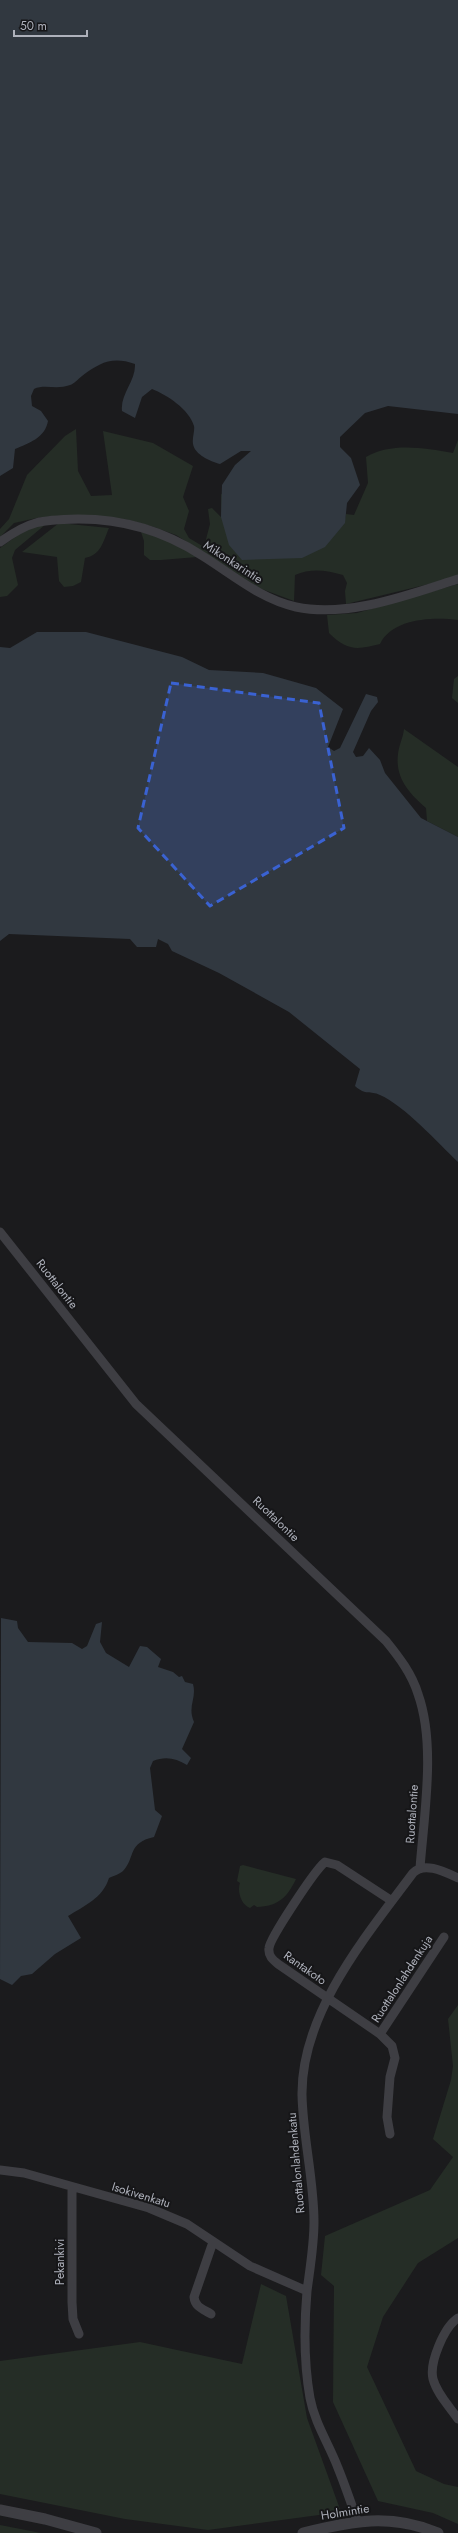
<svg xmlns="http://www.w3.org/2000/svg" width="458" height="2533" viewBox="0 0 458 2533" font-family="Jost,sans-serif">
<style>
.green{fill:#252d26}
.water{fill:#313840}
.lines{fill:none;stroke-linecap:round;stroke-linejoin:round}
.minor{stroke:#3e3e43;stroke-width:9}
.tertiary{stroke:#3e3e43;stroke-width:11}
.marked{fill:#3a62d2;fill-opacity:0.2;stroke:#3a62d2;stroke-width:3;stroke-dasharray:8 5;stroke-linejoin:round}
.labels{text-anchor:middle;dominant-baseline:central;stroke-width:4;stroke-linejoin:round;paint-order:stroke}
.street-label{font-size:12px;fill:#aeb1bb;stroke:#161618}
</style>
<rect width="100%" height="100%" fill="#1b1b1d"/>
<path class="green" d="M76,429L78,471L91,496L112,495L103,431L153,443L193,466L183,497L189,511L184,529L189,538L204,547L210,524L208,509L212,508L221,517V494L345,519L346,514L354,515L368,483L366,457C392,442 424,448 453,453L458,440V577L346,604L345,591L347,583L343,575C326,570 311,568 295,575L294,601L259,588L176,535L151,526L125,519L41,517L14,523L0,537V529L9,519L27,475L65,436Z
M59,523L109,528C103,542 101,555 85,558L81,582L73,586L64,587L59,581L57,557L22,552Z
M46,524L15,550L12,558L18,585L7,596L0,597V548L25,530Z
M141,532L171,541L197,557L161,560H150L144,555V541Z
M458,584V620C433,617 393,618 380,644C357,650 347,651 329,633L327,615L357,613Z
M458,676V703L452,698L454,679Z
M404,729L458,767V837L427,821L426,808C409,793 395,778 398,754C399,745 403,738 404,729Z
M243,1865L296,1879C287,1898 278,1906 257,1907L254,1905L250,1908C241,1905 237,1891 240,1883L237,1881L240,1866Z
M458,2005V2238L418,2263L383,2317L367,2367L416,2471L444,2484L458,2487V2524L433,2513L378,2501L333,2402L334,2286L321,2275L325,2236L430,2190L453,2157L433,2139L451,2080L453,2066L448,2019Z
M261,2284L286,2296L307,2418L341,2512L208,2530L125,2519L0,2494V2361L140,2342L242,2364Z
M0,2525L41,2533H0Z"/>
<path class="water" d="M0,0H458V414L388,406L365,413L340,437V447L351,458L360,485L347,503L345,523L325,547L302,558L242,560L229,545L221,517L222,485L235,465L251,451H241L220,464C210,461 195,455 193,444C192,438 195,431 194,426C189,409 167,395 152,389L142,397L135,418L122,411C120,394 136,381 135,364C113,356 100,362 82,376C78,379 74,384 70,385C57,390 44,384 34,389L31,396L32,406L41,411L48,421C45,438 29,443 15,449L13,468L0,476Z
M37,632H86L182,657L209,670L263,673L316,688L343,709L328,747L334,751L340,748L366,694L377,697L378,702L371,711L353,752L356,757L363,756L369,748L380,760L385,773L421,818L458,837V1162C438,1143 405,1106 380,1095C370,1090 366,1096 355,1086L360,1069L289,1012L219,973L172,951L168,944L158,939L156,947H137L130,939L9,934L0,941V647L10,648Z
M1,1618L17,1621L18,1628L28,1642L72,1643L82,1649L87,1646L96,1624L102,1622L100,1642L106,1653L129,1667L140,1646L147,1647L161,1659L158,1667L173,1672L179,1677L182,1676L185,1682L193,1684C197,1699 187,1706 194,1722L182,1749L191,1758L187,1765C176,1758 165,1756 153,1761L150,1768L155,1810L162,1816L154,1837C127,1843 136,1857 123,1871C120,1874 113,1876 109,1878C103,1898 84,1906 68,1916L81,1938L55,1954L32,1974L21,1976L12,1985L0,1979Z"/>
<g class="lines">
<path class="minor" d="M0,542C31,520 41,520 79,519C124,519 164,531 201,555C232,574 260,599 296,607C348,618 408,595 458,579
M0,1232L136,1404L386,1641C399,1657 412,1674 418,1694C436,1744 424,1815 420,1868
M380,2034L444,1937
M390,2134L387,2117L390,2077L395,2058L392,2046L380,2034L278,1964C273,1960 268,1956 269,1948C270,1938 315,1870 325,1862L337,1865L392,1901
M0,2170L24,2173L149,2208L187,2224L250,2266L307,2291
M72,2188V2302L73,2319L79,2334
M211,2314C203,2309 195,2307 194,2297L213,2242
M458,2318C444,2327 429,2363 433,2379C437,2394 450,2407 458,2419
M357,2520C351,2503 345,2485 338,2468C329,2444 315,2424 310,2398C304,2364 304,2326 307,2291C310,2268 314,2245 314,2222C314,2180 303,2138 302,2095C301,2013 366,1936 413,1873C424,1861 445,1872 458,1878"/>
<path class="tertiary" d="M0,2510L45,2519L96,2533
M303,2533C352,2521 390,2513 438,2533"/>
</g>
<path class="marked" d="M171,683L319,703L344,828L210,906L138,828Z"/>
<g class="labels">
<g class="street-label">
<text transform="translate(233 562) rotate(33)">Mikonkarintie</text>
<text transform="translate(57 1284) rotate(52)">Ruottalontie</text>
<text transform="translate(276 1519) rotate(44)">Ruottalontie</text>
<text transform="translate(412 1814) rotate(-86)">Ruottalontie</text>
<text transform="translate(305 1968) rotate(35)">Rantakoto</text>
<text transform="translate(402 1979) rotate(-57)">Ruottalonlahdenkuja</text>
<text transform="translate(296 2163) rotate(-95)">Ruottalonlahdenkatu</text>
<text transform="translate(141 2195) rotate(17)">Isokivenkatu</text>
<text transform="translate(60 2262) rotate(-90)">Pekankivi</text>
<text transform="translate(345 2512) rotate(-9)">Holmintie</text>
</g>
</g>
<path d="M14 30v6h73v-6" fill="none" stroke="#aeb1bb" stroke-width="2"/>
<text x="20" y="30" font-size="12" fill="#aeb1bb" stroke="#161618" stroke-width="3" paint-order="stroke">50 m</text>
</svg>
